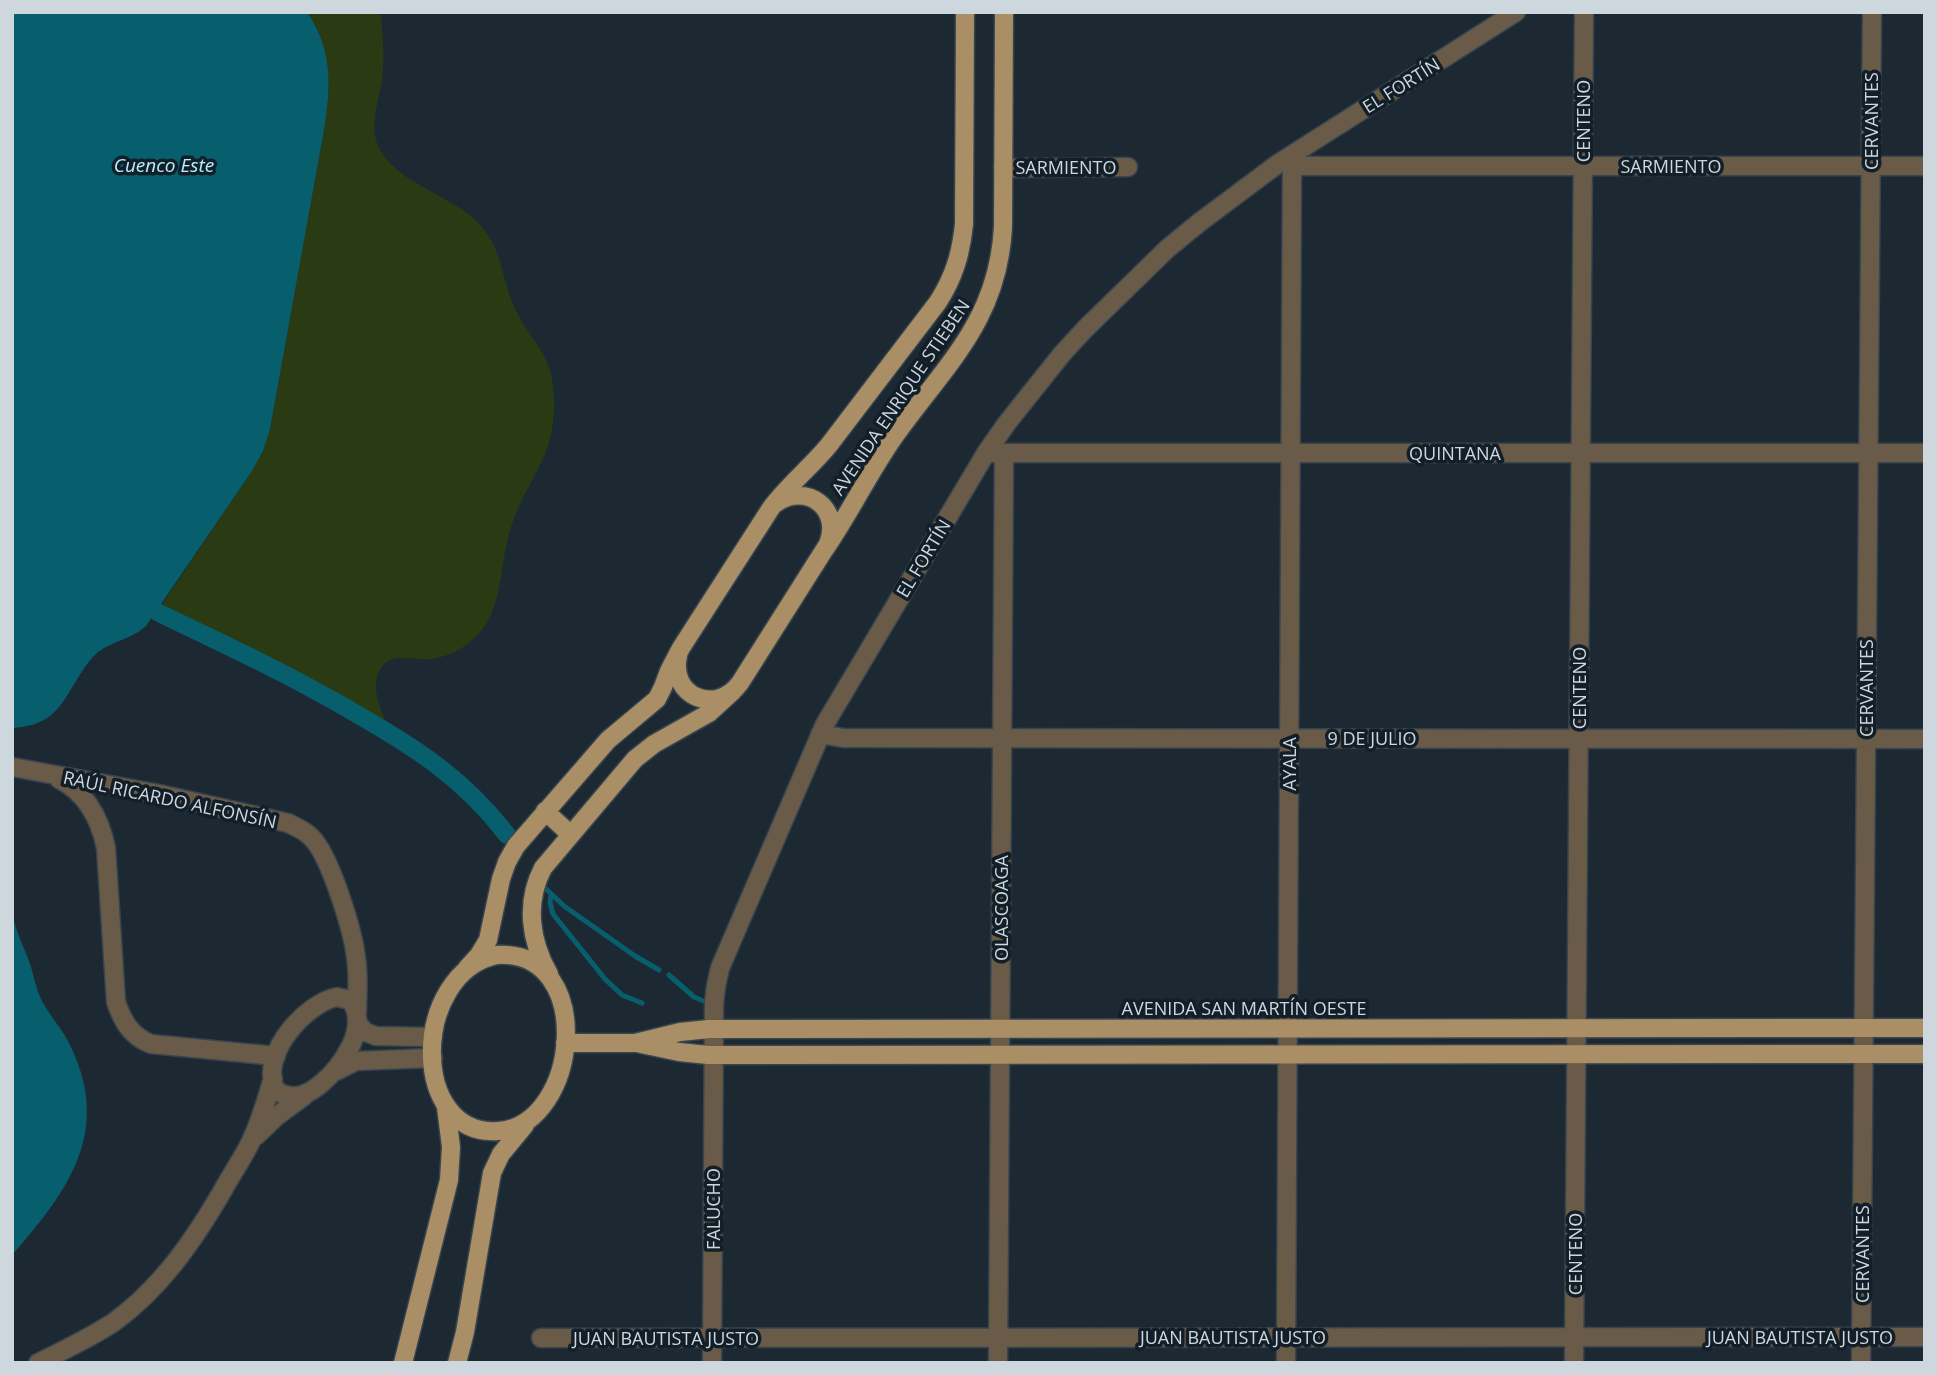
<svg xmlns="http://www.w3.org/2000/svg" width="1937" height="1375" viewBox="0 0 1937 1375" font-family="'Open Sans',sans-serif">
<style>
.green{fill:#2a3b13}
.water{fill:#075f6d}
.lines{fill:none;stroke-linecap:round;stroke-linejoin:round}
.stream{stroke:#075f6d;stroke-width:5}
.canal{stroke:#075f6d;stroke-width:18}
.minor-casing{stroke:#38454e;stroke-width:21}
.major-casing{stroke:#38454e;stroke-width:21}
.minor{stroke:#695b48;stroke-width:18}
.major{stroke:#aa8e66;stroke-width:18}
.labels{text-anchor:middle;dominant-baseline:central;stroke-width:7;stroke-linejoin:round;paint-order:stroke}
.street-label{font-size:18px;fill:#ced7dd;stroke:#121f29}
.water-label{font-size:19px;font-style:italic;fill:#b4f0fe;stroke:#121f29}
</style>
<rect width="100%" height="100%" fill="#1c2933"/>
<path class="green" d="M307,12H380C383,31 384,51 383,70C382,96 367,124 379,148C396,181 445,194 472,217C505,246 499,276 516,311C526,332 544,349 550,371C555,390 555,409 552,429C547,462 524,489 513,521C509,533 506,545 504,557C501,576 499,596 491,614C485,628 474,641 460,649C452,654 440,658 430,659C414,661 392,651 381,668C368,688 383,714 391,733L288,675L157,612L252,471L263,451L270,429L324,130C331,86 333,50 307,12Z"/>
<path class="water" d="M12,12H307C333,50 331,86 324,130L270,429L263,451L252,471L146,626C132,639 113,641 98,652C91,658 86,665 81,673C60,706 55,725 12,728Z
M12,889C13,899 12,911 14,921C18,937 26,951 31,967C34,977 36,988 40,997C48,1014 61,1027 69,1043C113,1130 69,1190 12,1255Z"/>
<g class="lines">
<path class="stream" d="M544,887L564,906L635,956L659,970
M551,894L550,903L553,914L605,979L622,995L642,1003
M669,975L694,997L711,1004"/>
<path class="canal" d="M157,612C222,643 286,673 348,709C411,745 462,776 507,835"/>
<defs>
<path id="minor" d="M1292,166H1925
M1003,168L1128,167
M986,453H1925
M820,734L843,738L1925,739
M12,767L159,794L288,823C296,827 304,830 311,837C330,855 353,931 356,958C359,976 357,994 357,1012
M59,779C87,793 100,819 106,848L116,1002C123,1022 131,1036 151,1044L276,1056
M337,997L350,1000C362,1015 357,1036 348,1051C338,1069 310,1103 286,1095C281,1094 276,1091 274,1086C262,1052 306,1003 337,997Z
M357,1022L365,1032L376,1036L433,1037
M336,1071L356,1061L433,1058
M256,1136L277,1116L304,1096
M541,1338L1925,1337
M38,1363C64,1350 90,1338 114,1322C161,1288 194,1240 223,1190C232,1173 244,1157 252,1139C261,1119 267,1099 273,1078
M712,1363L714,1004L716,986L720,968L825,724L986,453L1007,423L1062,354L1085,329L1167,249L1200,222L1279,163L1516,12
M998,1363L1004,453
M1286,1363L1292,166
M1574,1363L1584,12
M1861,1363L1872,12"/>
<path id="major" d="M825,549C849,514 868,475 892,440C943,367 998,323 1003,227L1004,12
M678,656C669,696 716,716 740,683L828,544C842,509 807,482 776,503
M545,811L570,834
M497,955C597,949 580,1126 498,1131C409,1137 411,973 497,955Z
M467,968L479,955L488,940L501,879L507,862L516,846L608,740L657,699L663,687L669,671L681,648L771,508C788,485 811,467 829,445L938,302C954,277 961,254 964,224L965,12
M549,974C530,941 525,902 543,868L635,759L654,744L709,713L733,691
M565,1043H635L680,1032L709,1029L1925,1028
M641,1044L679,1052L708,1055L1925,1054
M403,1363L449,1180L451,1147L446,1107
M457,1363L465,1332L492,1173L501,1154L525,1125"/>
</defs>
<use href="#minor" class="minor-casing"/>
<use href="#major" class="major-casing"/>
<use href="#minor" class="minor"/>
<use href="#major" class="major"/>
</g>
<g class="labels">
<g class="street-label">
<text transform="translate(1401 85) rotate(-32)">EL FORTÍN</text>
<text transform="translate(1583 121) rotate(-90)">CENTENO</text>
<text transform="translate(1871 121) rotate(-90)">CERVANTES</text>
<text x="1671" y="166">SARMIENTO</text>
<text x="1066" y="167">SARMIENTO</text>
<text transform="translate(900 397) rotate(-56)">AVENIDA ENRIQUE STIEBEN</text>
<text x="1455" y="453">QUINTANA</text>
<text transform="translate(923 558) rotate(-59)">EL FORTÍN</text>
<text transform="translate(1579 688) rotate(-90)">CENTENO</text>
<text transform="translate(1866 688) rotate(-90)">CERVANTES</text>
<text x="1372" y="738">9 DE JULIO</text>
<text transform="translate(1289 764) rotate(-90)">AYALA</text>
<text transform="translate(170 799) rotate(12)">RAÚL RICARDO ALFONSÍN</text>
<text transform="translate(1001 908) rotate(-90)">OLASCOAGA</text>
<text x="1244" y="1008">AVENIDA SAN MARTÍN OESTE</text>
<text transform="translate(713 1209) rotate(-90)">FALUCHO</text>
<text transform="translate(1575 1254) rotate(-90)">CENTENO</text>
<text transform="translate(1862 1254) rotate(-90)">CERVANTES</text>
<text x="1233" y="1337">JUAN BAUTISTA JUSTO</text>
<text x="1800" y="1337">JUAN BAUTISTA JUSTO</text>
<text x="666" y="1338">JUAN BAUTISTA JUSTO</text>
</g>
<g class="water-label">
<text x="164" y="165">Cuenco Este</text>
</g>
</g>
<rect width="1937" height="1375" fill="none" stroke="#ced7dd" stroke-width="28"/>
</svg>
